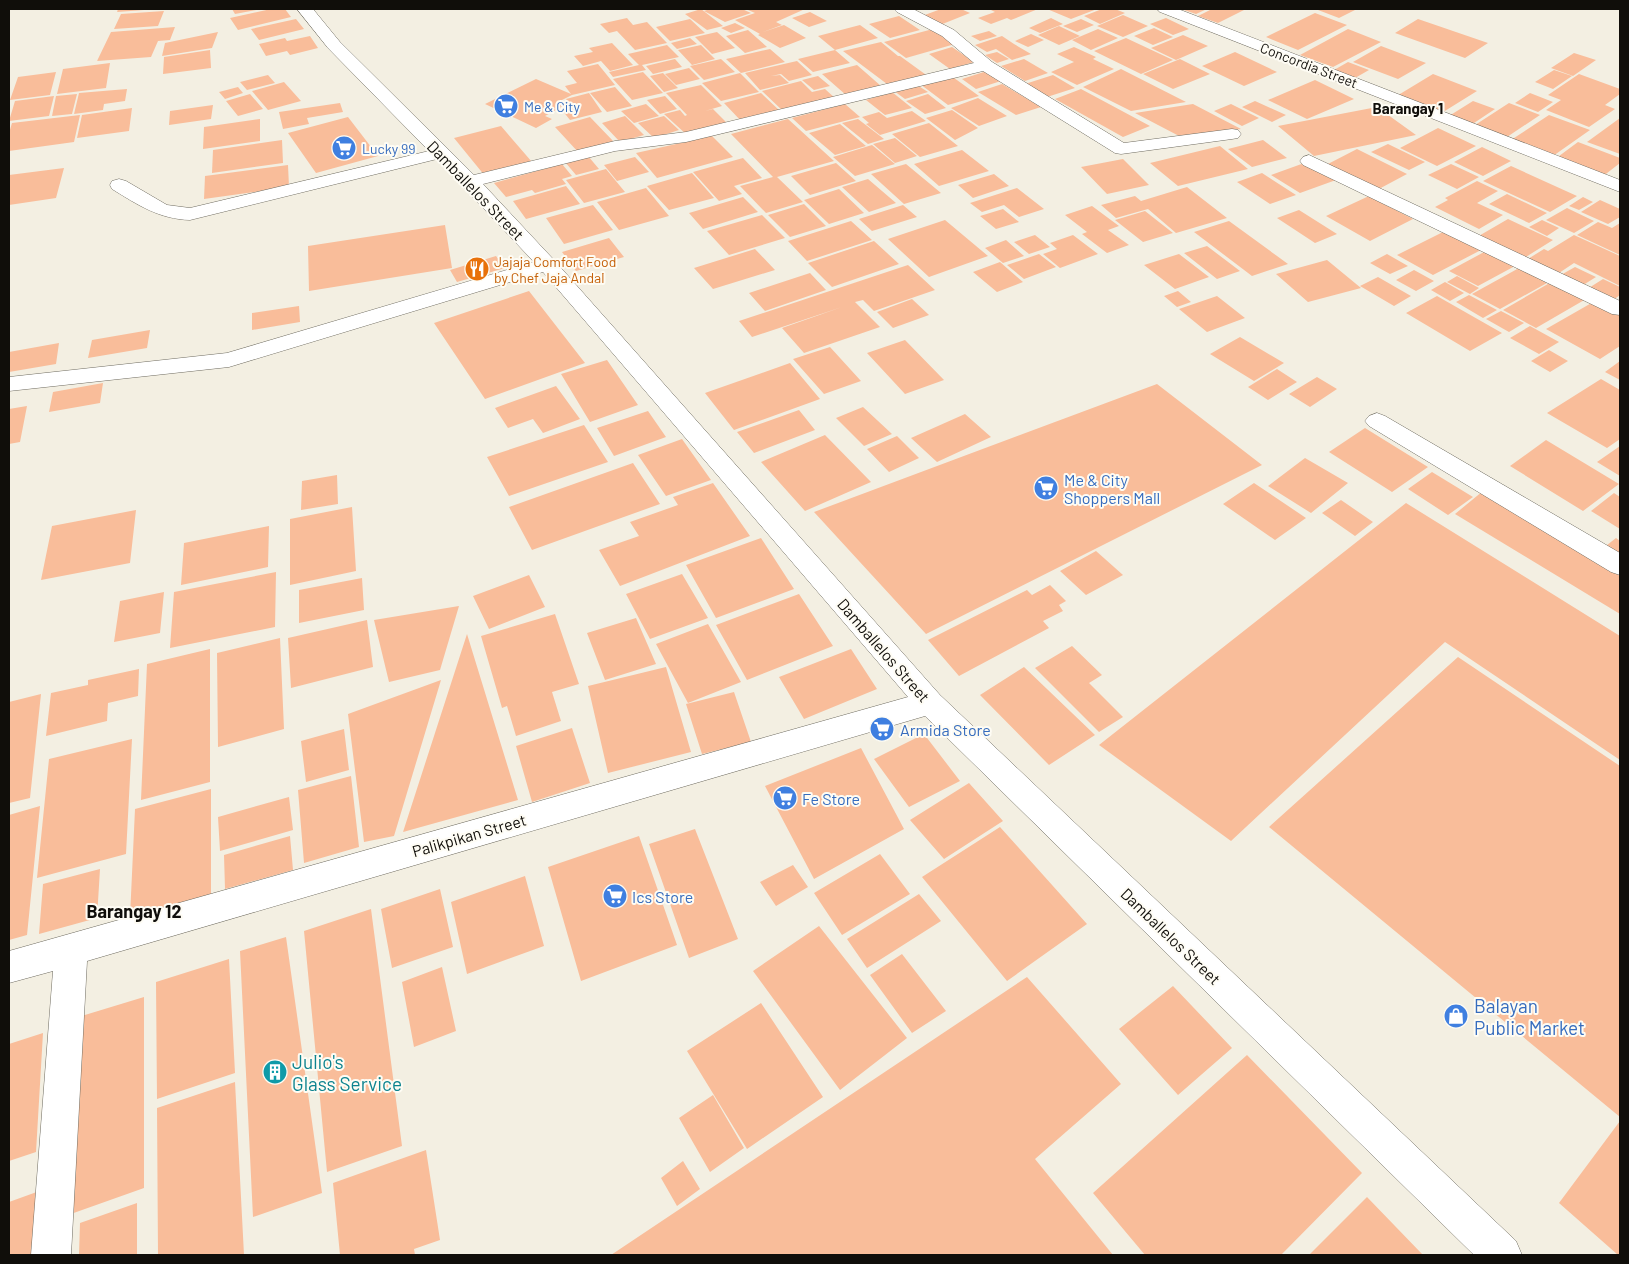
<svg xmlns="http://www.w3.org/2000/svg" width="1629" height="1264" viewBox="0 0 1629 1264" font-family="Barlow,sans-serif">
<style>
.building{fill:#f9bd9a}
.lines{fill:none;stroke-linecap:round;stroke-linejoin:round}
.minor-casing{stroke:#6f6c61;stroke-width:1}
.minor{fill:#fff;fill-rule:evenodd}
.labels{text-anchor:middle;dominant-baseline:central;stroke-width:4;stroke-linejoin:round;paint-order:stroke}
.far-street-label{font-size:14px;fill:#100e0a;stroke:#fefcf4}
.far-shop-label{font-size:14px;fill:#366cbe;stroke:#fefcf4;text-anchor:start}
.far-food-label{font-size:14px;fill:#c56008;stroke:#fefcf4;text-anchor:start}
.far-neighbourhood-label{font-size:15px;font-weight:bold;fill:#100e0a;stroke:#fefcf4}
.street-label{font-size:16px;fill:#100e0a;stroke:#fefcf4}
.shop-label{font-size:16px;fill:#366cbe;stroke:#fefcf4;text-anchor:start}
.neighbourhood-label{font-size:18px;font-weight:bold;fill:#100e0a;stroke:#fefcf4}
.near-shop-label{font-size:19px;fill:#366cbe;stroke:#fefcf4;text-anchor:start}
.near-culture-label{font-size:19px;fill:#0d838f;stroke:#fefcf4;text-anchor:start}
</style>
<rect width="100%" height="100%" fill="#f3efe2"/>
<path class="building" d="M118,9H144V10L117,12Z
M232,9H256V10L235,14Z
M271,9H285L291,17L238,30L230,18Z
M701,9L723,26L707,30L685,14Z
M710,9H742L751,13L725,22L704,11Z
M751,9H805L776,22L782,25L763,32L784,25L806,38L780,48L758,35L760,34L735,20L755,13L748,10Z
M941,9H961L970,13L940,25L922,16Z
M995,9H1038L1011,20L1007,18L991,24L978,18L995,12L991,10Z
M1047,9H1097L1071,19Z
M1102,9H1115L1125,13L1100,24L1084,16Z
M1181,9H1207L1196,14Z
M1212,9H1246L1218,23L1198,16Z
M1321,9H1357L1339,18L1318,10Z
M164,11L158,26L114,29L121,14Z
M810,12L827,21L809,27L792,18Z
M1315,13L1347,25L1298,50L1266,37Z
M1123,15L1148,26L1123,37L1097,26Z
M899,16L920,30L890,38L869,24Z
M627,18L633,25L647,22L667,43L635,50L617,31L609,33L600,24Z
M1051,18L1063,24L1040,33L1029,28Z
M1166,18L1189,29L1173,35L1150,24Z
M296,19L304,29L259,40L251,29Z
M690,19L705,33L670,41L656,27Z
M1081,19L1094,25L1077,32L1063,26Z
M1418,19L1488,43L1465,58L1395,33Z
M735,23L745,28L731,33L721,28Z
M860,25L878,38L835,50L818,36Z
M1059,26L1080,36L1059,45L1038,35Z
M175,27L170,40L158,41L151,57L97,61L111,32Z
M1154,28L1173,37L1153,45L1134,36Z
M933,29L955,44L906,58L884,42Z
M1098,29L1118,38L1091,50L1072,40Z
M1348,29L1381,42L1333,67L1300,55Z
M748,30L767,47L745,53L726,36Z
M989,31L997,36L980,41L971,36Z
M218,32L212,48L162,56L165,43Z
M717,32L735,48L712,54L695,37Z
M1031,34L1044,40L1028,47L1015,41Z
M1183,35L1208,46L1176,60L1151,48Z
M310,36L318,48L290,55L287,51L266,56L259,44L285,38L287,41Z
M1002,36L1014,44L1031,54L1012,60L996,49L987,52L975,45Z
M690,38L697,44L677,49L671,43Z
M1126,38L1173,60L1141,74L1094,51Z
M881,42L898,56H900L929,77L891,87L843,51Z
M612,43L633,65L610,71L601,61L583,66L574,56L593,52L589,48Z
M667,45L679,57L642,65L646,70L613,77L609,72L639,65L628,54Z
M701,45L715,59L692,65L678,50Z
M1381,46L1426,63L1398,79L1353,62Z
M952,47L974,62L950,69L929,54Z
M1074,47L1096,57L1093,59L1114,69L1077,85L1051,72L1074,62L1057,54Z
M770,49L785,62L741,73L726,59Z
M210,50L211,68L163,74L164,57Z
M835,50L850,63L813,72L798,59Z
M997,52L1009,59L997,63L985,55Z
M1235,52L1277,72L1244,86L1202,66Z
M1574,53L1596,60L1573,76L1551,68Z
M675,59L682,67L653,74L646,66Z
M721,59L735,72L704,80L690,66Z
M1024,59L1048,73L1025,81L1001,66Z
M1180,59L1210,74L1173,89L1143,74Z
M797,61L812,75L789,81L781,74L771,76L780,75L789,83L760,90L745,73Z
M1348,62L1369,70L1355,78L1334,70Z
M110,63L106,88L57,94L63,69Z
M598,64L615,85L572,95L560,101L567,104L545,116L552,119L536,128L485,104L536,79L571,94L565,86L577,83L567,71Z
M857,65L881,86L846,95L822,74Z
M689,68L700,79L676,85L665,74Z
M1121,69L1186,102L1131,111L1083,87Z
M1554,70L1572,76L1553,89L1535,82Z
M987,71L1001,81L976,89L962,79Z
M56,72L50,95L10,100L18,77Z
M643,72L663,93L632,100L613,79Z
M663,73L678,88L664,92L650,76Z
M740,73L759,92L721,101L702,83Z
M1433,74L1477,91L1440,114L1395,97Z
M1579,74L1620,89V94L1605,105L1615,109L1589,127L1546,110L1561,100L1548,95Z
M268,75L275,83L247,90L240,82Z
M950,75L979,96L948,105L920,84Z
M1053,75L1075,88L1047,97L1025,84Z
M818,76L830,86L814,90L802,80Z
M1315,80L1354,99L1307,119L1268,100Z
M801,81L812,92L825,89L836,99L784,112L762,91Z
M284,82L301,101L268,110L252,91Z
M1002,84L1041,107L1016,115L978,92Z
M701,85L722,106L705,111L713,109L728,124L687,135L664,114L680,110L685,116L687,115L666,93Z
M917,85L928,92L905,99L894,91Z
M238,87L243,93L225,99L219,92Z
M615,87L632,106L607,112L590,93Z
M127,89L125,101L104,104L103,110L74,114L79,93Z
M1081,89L1150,126L1123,137L1055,99Z
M892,92L912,108L885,115L866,100Z
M589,93L602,112L570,120L562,110L573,108L566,99Z
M761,93L781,112L742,122L724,103Z
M1530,93L1553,102L1538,112L1515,103Z
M77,94L72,114L52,116L56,96Z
M250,94L263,109L238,116L226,101Z
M928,94L946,108L925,114L906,101Z
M54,96L49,116L9,121L15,101Z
M665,96L677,109L660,114L647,100Z
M978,98L1007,116L979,126L951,108Z
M1255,101L1286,115L1272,122L1242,107Z
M1473,101L1495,109L1471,125L1449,116Z
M340,103L343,112L307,118L309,124L283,129L279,112Z
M1509,103L1540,115L1504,139L1472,127Z
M646,104L659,116L634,123L621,111Z
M845,104L860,117L806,131L792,118Z
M1193,104L1241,129L1181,137L1135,113Z
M1231,104L1259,118L1242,126L1214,111Z
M213,105L211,119L169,125L170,111Z
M1377,107L1416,135L1314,156L1278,126Z
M132,108L129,131L77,138L82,115Z
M952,110L978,128L955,140L926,118Z
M912,111L926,121L880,135L866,124L869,123L862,117L879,112L887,118Z
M80,115L74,142L9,151V133L12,123Z
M1549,115L1590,130L1553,156L1511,140Z
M625,116L644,135L620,142L602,123Z
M664,116L679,130L654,138L638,123Z
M348,117L378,156L316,173L288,133Z
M590,117L615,143L579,153L555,127Z
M1620,118V154L1587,142Z
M260,119V141L203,149L204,127Z
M788,119L834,161L777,177L803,202L766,213L740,186L773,177L731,134Z
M858,119L884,139L868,144L842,123Z
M929,123L958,146L920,157L892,134Z
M840,124L866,146L835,155L809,133Z
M501,126L532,162L485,176L454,138Z
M1438,128L1476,146L1437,166L1400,148Z
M712,136L733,157L657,178L636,153Z
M895,138L917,156L895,163L873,144Z
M282,140L283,163L212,173L213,150Z
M1263,140L1287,158L1252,167L1228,149Z
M1578,142L1620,158V163L1602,177L1555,159Z
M1388,144L1425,162L1409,170L1371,152Z
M872,145L895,164L855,176L833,157Z
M1220,146L1248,169L1178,186L1150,163Z
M1482,147L1511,161L1483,176L1454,162Z
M1357,149L1407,174L1377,190L1326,165Z
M962,150L989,171L939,186L914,164Z
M588,156L599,169L576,175L565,162Z
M635,157L649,172L617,181L604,165Z
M743,158L762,178L734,186L742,194L719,201L693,172Z
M1123,159L1149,185L1107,194L1081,167Z
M1307,162L1336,180L1300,193L1271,175Z
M836,163L856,181L810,195L791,176Z
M562,164L572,176L562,179L566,184L535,193L532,190L506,197L494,183Z
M906,164L941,193L904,204L871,174Z
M1451,164L1479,177L1457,189L1428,175Z
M288,165L289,187L204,199L205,176Z
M1511,166L1577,196L1550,212L1483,181Z
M64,168L56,198L9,205V175Z
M606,169L625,192L584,203L566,180Z
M692,173L714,198L669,210L647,186Z
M1262,173L1296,195L1270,204L1237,182Z
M994,174L1009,186L973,198L958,185Z
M868,179L896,203L869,212L842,187Z
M1477,181L1498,191L1477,203L1503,215L1479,229L1435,207L1448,200L1445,198Z
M566,186L580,204L526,219L513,201Z
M1187,187L1227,218L1176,233L1148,209L1116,218L1101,205L1135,196L1141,201Z
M646,188L669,216L619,230L597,202Z
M1017,188L1044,209L1019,217L1004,205L982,212L970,203Z
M839,189L864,213L829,224L804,200Z
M1507,194L1547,213L1529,223L1489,204Z
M1369,196L1413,219L1370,241L1326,216Z
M743,197L758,212L703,229L689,213Z
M1583,197L1593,202L1579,210L1569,206Z
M1600,200L1620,209V217L1608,224L1581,212Z
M804,204L826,226L790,237L768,215Z
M593,205L613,230L564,244L546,218Z
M903,205L917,217L872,231L859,219Z
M1092,206L1119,226L1108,230L1129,245L1107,253L1082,234L1087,232L1065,215Z
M1567,208L1594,221L1574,233L1546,220Z
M1003,209L1019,222L996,229L980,216Z
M1299,210L1337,234L1315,243L1277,218Z
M1145,211L1173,233L1143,242L1115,220Z
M762,215L785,238L729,255L707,231Z
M1508,219L1553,240L1521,260L1477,237Z
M945,220L988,256L929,277L888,239Z
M1542,220L1559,228L1547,236L1529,227Z
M851,221L872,240L807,261L788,241Z
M1229,221L1288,264L1252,276L1194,232Z
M1598,222L1612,228L1620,223V255L1577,235Z
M445,225L452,268L309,291L308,246Z
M1445,231L1481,250L1433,275L1397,255Z
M1035,235L1050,247L1029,254L1014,242Z
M1073,235L1098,254L1060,268L1043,254L1057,249L1050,243Z
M1574,235L1620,256V286L1574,263L1553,277L1523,262L1544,249L1548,251Z
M609,238L624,257L576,271L562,252Z
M1006,240L1024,256L1003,263L985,248Z
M874,241L899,264L832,287L808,263Z
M1207,246L1240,271L1217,279L1184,253Z
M755,249L775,270L713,289L694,268Z
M1486,251L1515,266L1478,286L1449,271Z
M1039,254L1056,267L1024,279L1007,265Z
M1179,254L1209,277L1175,289L1144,265Z
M1387,254L1408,266L1390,274L1370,263Z
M496,256L505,268L457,282L450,270Z
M1327,260L1361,288L1308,302L1276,274Z
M1000,262L1023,282L997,292L973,272Z
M908,265L935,290L874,311L863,300L855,302L880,327L804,353L782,328L842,307L752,337L739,321Z
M1575,267L1596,277L1580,287L1559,276Z
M1519,268L1547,283L1500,309L1472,294Z
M1414,270L1434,281L1416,291L1396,280Z
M810,273L826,290L765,311L749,293Z
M1457,276L1479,288L1470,294L1447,282Z
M1378,277L1411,296L1394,306L1360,286Z
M1603,279L1620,287V295L1609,303L1584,291Z
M1553,281L1586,299L1536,328L1503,310Z
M1445,282L1464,293L1450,301L1431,290Z
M529,291L585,363L485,399L434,323Z
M1178,291L1191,302L1177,307L1164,296Z
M1469,295L1497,310L1483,318L1456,302Z
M1217,296L1245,318L1207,332L1179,309Z
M1437,296L1502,333L1470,351L1406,313Z
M912,299L929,315L893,328L877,312Z
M1595,301L1620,314V346L1600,359L1546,329Z
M299,306L300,322L252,330V313Z
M1501,311L1524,323L1509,332L1486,319Z
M1530,326L1559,342L1539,354L1510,338Z
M150,330L147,348L88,358L92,340Z
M1240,337L1284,363L1254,381L1210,354Z
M905,340L944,380L905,394L867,353Z
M59,343L56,364L9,372V352Z
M830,347L861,381L824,394L793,359Z
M1549,350L1568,361L1550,372L1531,361Z
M607,360L638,405L590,422L561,374Z
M1620,361V380L1605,372Z
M790,363L820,399L734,430L705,393Z
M1277,369L1297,382L1268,400L1248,387Z
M1317,377L1337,389L1310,407L1289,394Z
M1601,379L1620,390V439L1607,448L1547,413Z
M103,383L100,403L49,412L53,392Z
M1157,384L1262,465L926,634L814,512Z
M556,386L580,419L543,433L533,419L508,428L495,408Z
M27,406L20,442L9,444V409Z
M863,407L892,434L864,446L836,418Z
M799,410L815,430L754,453L737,432Z
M648,411L666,437L614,456L597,428Z
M965,414L991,437L937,462L911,438Z
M584,425L608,462L509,496L487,457Z
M1365,428L1428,467L1392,492L1329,452Z
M825,435L871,482L805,511L761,462Z
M897,436L919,458L889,472L867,449Z
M682,439L711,480L666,496L638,455Z
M1546,440L1619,484L1583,511L1510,466Z
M1620,446V476L1597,462Z
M1305,458L1348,483L1311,513L1268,486Z
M633,463L660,504L532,550L509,507Z
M1432,472L1473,497L1448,515L1408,489Z
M337,475L338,504L301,510L302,481Z
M713,483L750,536L620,586L599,550L639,536L630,522L678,505L673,497Z
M1254,483L1306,518L1275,540L1223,504Z
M1483,491L1620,572V614L1455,514Z
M1614,493L1620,497V529L1591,511Z
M1341,500L1373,522L1355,536L1322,513Z
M1406,503L1620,636V760L1445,642L1231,841L1099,745Z
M352,507L356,571L290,585V519Z
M136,510L130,563L41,580L52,526Z
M269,526L268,567L181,585L184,543Z
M761,538L794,589L716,618L686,565Z
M1616,538L1620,541V560L1602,549Z
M1096,551L1123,575L1086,595L1060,571Z
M276,572L275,627L170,648L174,592Z
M682,574L708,618L650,639L626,594Z
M529,575L545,607L489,629L473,596Z
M362,578L364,610L299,623V590Z
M1050,585L1066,601L1059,605L1063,611L1043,621L1049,628L959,676L928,640L1027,590L1032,595Z
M164,592L160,633L114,642L120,601Z
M799,594L833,646L747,680L716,625Z
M459,606L440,670L389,682L374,620Z
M555,614L579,684L552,692L561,721L516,736L507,706L502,708L481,636Z
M636,618L656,664L605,680L587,633Z
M367,620L373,667L291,688L288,638Z
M708,624L741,682L688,703L656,644Z
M467,634L518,800L403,832Z
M280,638L284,729L218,747L217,653Z
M1072,646L1102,675L1089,683L1123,717L1099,732L1035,668Z
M210,649V782L141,800L147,664Z
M851,649L877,689L804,719L779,677Z
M1458,657L1620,766V1117L1269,827Z
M666,667L691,752L608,773L588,686Z
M1024,667L1095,735L1049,765L980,695Z
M139,669L138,696L108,703L107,721L46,736L51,693L88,685V680Z
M441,680L394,836L364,842L348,714Z
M734,692L751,742L702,754L686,704Z
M41,694L30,798L9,803V702Z
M572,728L590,783L532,802L516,746Z
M344,729L349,770L306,782L301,741Z
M924,734L960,781L909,807L874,759Z
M132,739L126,854L37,878L49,759Z
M861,748L904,829L814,879L765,786Z
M351,776L359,847L304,863L298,790Z
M969,783L1003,821L944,859L910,820Z
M211,789V894L130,917L135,809Z
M289,797L293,830L220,851L218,817Z
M40,806L27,935L9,940V815Z
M1000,827L1087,924L1007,981L922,877Z
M695,829L738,939L689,958L649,844Z
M290,836L293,870L225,889L224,855Z
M639,836L677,945L581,981L548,867Z
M880,854L910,894L842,935L814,893Z
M793,865L808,887L776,906L760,882Z
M100,869L97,918L39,934L43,884Z
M525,876L544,946L467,974L451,902Z
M440,889L453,947L392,968L381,909Z
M919,894L941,921L867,968L847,939Z
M371,909L402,1146L327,1172L304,931Z
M819,926L907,1038L840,1090L753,971Z
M286,937L322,1193L253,1217L240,951Z
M902,954L946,1011L912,1033L870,975Z
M229,959L235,1073L157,1099L156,982Z
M442,967L456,1031L414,1047L402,982Z
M1027,977L1121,1084L1035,1159L1113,1255H611Z
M1173,986L1232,1048L1178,1095L1119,1029Z
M144,997V1188L68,1215L75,1018Z
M761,1003L823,1097L747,1149L687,1051Z
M43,1033L36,1152L9,1161V1044Z
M1247,1055L1362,1173L1281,1255H1145L1093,1193Z
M235,1082L244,1255H158L157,1108Z
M713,1095L744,1148L710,1172L679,1118Z
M1620,1121V1255H1618L1559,1203Z
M426,1150L440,1240L414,1249L415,1255H340L333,1183Z
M683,1161L700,1189L677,1206L661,1178Z
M45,1189L43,1255H9V1202Z
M1367,1197L1423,1255H1309Z
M137,1203V1255H79L80,1223Z"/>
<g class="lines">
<defs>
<path id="minor" d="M297,9H313L340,42L474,175L615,141L686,132L974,63L942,36L897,12L894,9H913L954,30L992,62L1124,143L1232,129L1238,130L1241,134L1238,138L1232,139L1121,154L1115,153L983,71L686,142L615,151L483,184L554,260L940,695L1516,1241L1522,1255H1474L925,716L87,961L71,1255H31L53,971L9,983V951L908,697L543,272L229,367L9,391V377L227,353L534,262L437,159L190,220C159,219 138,205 112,189L110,185L112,181L119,179L126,181L167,205L190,208L429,151L328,48Z
M1157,9H1178L1620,180V192L1160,12Z
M1309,155L1620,301V315L1612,314L1303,165L1300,161L1303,157Z
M1377,413L1385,416L1620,553V575L1611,572L1369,426L1365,421L1369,416Z"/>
</defs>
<use href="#minor" class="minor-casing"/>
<use href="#minor" class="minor"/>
</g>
<defs>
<symbol id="supermarket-disc" viewBox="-11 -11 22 22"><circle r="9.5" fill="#3f7fe0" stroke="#fefcf4"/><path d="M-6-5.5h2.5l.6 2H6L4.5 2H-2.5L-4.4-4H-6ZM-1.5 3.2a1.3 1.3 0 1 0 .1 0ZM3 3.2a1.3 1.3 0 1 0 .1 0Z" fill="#fff"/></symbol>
<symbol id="restaurant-disc" viewBox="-11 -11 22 22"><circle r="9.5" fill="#e8710a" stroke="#fefcf4"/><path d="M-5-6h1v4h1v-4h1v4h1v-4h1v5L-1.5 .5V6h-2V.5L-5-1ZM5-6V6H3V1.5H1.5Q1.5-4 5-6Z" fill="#fff"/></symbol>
<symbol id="shop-disc" viewBox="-11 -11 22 22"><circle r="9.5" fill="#3f7fe0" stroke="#fefcf4"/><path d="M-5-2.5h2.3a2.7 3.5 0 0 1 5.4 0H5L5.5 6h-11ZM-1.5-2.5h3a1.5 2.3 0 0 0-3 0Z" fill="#fff"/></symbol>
<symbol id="building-disc" viewBox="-11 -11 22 22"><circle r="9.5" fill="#0f9aa8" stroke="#fefcf4"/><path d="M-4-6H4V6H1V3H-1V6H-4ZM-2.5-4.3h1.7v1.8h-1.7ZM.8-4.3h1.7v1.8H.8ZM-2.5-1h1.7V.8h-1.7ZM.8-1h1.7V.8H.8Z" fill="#fff"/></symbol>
</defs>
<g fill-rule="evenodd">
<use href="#supermarket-disc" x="492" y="92" width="28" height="28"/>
<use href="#supermarket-disc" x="330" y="134" width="28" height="28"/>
<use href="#restaurant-disc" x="463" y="255" width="28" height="28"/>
<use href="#supermarket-disc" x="1032" y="474" width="28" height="28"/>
<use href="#supermarket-disc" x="868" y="715" width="28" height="28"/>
<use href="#supermarket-disc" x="771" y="784" width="28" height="28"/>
<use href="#supermarket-disc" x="601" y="882" width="28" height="28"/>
<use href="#shop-disc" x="1442" y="1002" width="28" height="28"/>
<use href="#building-disc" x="261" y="1058" width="28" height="28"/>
</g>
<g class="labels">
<g class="far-street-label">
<text transform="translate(1309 65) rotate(21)">Concordia Street</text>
</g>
<g class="far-shop-label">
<text x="524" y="106">Me &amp; City</text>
<text x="362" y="148">Lucky 99</text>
</g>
<g class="far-food-label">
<text x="494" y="261">Jajaja Comfort Food<tspan x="494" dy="16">by Chef Jaja Andal</tspan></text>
</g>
<g class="far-neighbourhood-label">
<text x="1408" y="108">Barangay 1</text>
</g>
<g class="street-label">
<text transform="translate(476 190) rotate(46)">Damballelos Street</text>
<text transform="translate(884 650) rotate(49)">Damballelos Street</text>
<text transform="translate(469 835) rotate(-16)">Palikpikan Street</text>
<text transform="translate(1171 936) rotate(44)">Damballelos Street</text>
</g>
<g class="shop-label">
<text x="1064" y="479">Me &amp; City<tspan x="1064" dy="18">Shoppers Mall</tspan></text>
<text x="900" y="729">Armida Store</text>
<text x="802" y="798">Fe Store</text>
<text x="632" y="896">Ics Store</text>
</g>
<g class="neighbourhood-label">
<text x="134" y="911">Barangay 12</text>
</g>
<g class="near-shop-label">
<text x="1474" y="1005">Balayan<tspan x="1474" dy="22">Public Market</tspan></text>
</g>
<g class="near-culture-label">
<text x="292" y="1061">Julio's<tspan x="292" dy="22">Glass Service</tspan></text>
</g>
</g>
<rect width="1629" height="1264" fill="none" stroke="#100e0a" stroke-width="20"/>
</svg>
